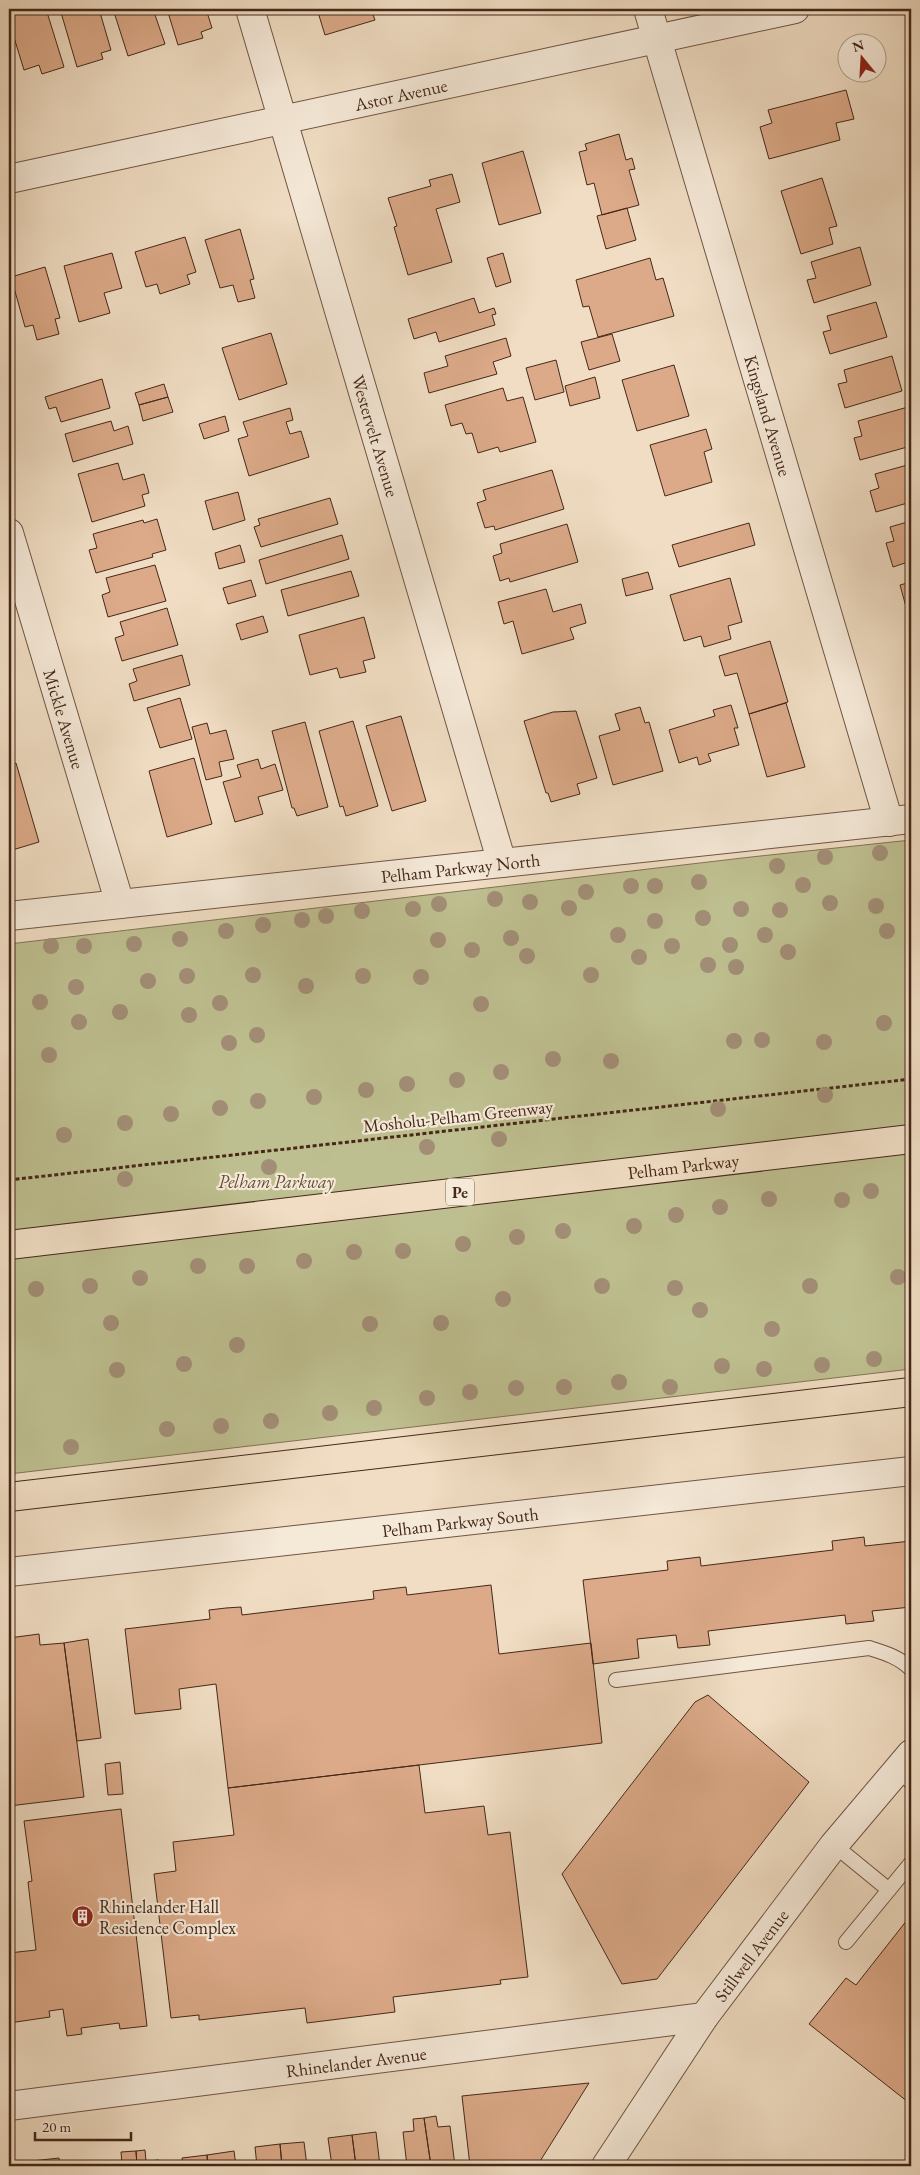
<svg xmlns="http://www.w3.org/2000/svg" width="920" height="2175" viewBox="0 0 920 2175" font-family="'EB Garamond',serif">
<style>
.green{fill:#bebf90;stroke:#827454}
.building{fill:#dcaa89;stroke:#452819}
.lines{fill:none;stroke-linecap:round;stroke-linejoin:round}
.lane-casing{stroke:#705544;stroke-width:16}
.street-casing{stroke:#705544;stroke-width:30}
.primary-casing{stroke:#452819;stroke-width:30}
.path{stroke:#452819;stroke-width:3;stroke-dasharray:4 2.5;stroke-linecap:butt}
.lane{stroke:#f5e9d8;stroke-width:14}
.street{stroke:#f5e9d8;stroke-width:28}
.primary{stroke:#f0ddc3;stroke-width:28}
.tree{fill:#a28e76}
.labels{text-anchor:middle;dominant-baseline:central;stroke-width:4.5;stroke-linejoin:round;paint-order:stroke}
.shield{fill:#f5e9d8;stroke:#7a6252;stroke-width:1}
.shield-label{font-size:16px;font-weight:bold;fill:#452819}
.street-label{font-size:18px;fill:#452819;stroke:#f5e9d8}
.park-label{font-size:18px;font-style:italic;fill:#634e37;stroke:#f5e9d8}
.poi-label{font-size:18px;fill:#452819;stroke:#f5e9d8;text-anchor:start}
</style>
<rect width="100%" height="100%" fill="#f0ddc3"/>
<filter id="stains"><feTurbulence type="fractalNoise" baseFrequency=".004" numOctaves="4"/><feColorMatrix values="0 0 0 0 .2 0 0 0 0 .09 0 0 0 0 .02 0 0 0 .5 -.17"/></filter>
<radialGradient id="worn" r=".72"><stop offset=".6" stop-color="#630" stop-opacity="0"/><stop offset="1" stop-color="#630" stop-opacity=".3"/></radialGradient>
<path class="green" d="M911,840V1369L9,1474V944L751,857Z"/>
<path class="building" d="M9,9H46L64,67L42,74L39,65L24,70L9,21Z
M60,9H99L111,50L101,53L103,59L77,67Z
M113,9H153L165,44L128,56Z
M167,9H206L212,28L201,32L203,38L178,45Z
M317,9H371L375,20L325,35Z
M9,64L13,78L9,79Z
M846,90L854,119L836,123L840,140L769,159L760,127L772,123L768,110Z
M619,134L626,160L632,158L635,169L629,170L639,205L602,215L594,183L587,185L579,152L587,150L585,144Z
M523,151L541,213L499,225L482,163Z
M452,174L460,202L436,209L452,262L408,275L394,227L397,226L388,198L431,186L429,180Z
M822,178L837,226L829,228L833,244L801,254L781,191Z
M627,208L636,240L606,249L597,216Z
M240,229L253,275L254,279L250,280L255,298L238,302L233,285L220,288L205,240Z
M185,237L196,272L187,275L190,284L160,294L157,284L146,287L135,252Z
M860,247L871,285L814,303L807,280L816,278L811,262Z
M112,253L122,288L104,293L110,313L79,322L64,266Z
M503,253L511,282L496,287L487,258Z
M650,258L656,280L663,278L674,316L598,337L589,306L583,307L576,280Z
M45,267L60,318L55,319L59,334L37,340L33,325L25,327L11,277Z
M474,298L479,313L494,308L496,314L492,315L495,325L439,342L436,332L414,339L408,319Z
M876,302L887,337L830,354L823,332L831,330L827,316Z
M271,333L287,384L239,400L222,348Z
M612,334L620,361L589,370L581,342Z
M506,338L511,356L493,362L497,374L429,393L424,373L448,366L445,356Z
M892,356L902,391L845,408L838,384L847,382L844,370Z
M556,360L564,392L535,400L526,368Z
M674,365L689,416L637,431L622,380Z
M595,377L600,398L570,406L565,386Z
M102,379L110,408L61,422L56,407L49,409L45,397Z
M164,384L168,397L139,405L135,393Z
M503,388L507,401L523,397L536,442L500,452L498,447L478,453L472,433L466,434L462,423L451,426L445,405Z
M168,397L173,412L143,421L139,405Z
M908,407L911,417V446L860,460L854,438L862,436L858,421Z
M290,408L293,420L286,422L290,434L301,431L309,457L249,476L238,439L248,436L243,422Z
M225,416L229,431L204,439L199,424Z
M111,421L114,431L128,426L133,444L73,462L65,434Z
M706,429L712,449L704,452L712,482L665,496L650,445Z
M118,463L123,480L144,474L149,493L142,495L145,506L92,522L78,474Z
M911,464V502L876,512L870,491L879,488L875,474Z
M552,470L564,509L495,530L494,526L485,528L477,503L486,500L483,490Z
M238,492L245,520L213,530L205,501Z
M330,498L338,524L261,547L254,527L260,525L258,519Z
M157,519L166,550L152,554L153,557L96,573L89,550L97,548L93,534L143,520L144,523Z
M911,521V561L893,567L886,543L894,541L890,527Z
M749,523L755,545L679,567L672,545Z
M567,524L578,562L510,582L509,578L500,581L493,556L502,553L500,544Z
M342,535L349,559L266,584L259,560Z
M240,545L245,562L219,569L215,553Z
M155,565L166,601L108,617L102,595L110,592L106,578Z
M351,571L359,596L288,616L281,590Z
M648,572L653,589L626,596L622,579Z
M730,578L742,622L728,626L731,639L704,647L701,636L684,641L670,595Z
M251,580L256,596L228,604L223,588Z
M911,582V625L900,585Z
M546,589L553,612L581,604L586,623L570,628L574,639L522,654L513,621L504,624L498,602Z
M167,608L178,645L122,661L115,638L124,635L120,622Z
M263,616L268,632L241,640L236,624Z
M364,617L375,658L363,661L366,672L340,678L337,668L310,675L299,635Z
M770,641L788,702L749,714L737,673L725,676L719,656Z
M182,655L190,685L134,701L129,684L137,681L133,669Z
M180,698L192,739L160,748L147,708Z
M786,703L805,767L767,777L749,714Z
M731,705L738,728H734L739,745L708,754L711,761L699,765L697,757L679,763L669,730L715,716L713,710Z
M640,707L645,723L649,722L663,771L613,785L599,736L620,730L615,714Z
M576,711L597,778L577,784L580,794L551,802L548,793H546L524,721L553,712Z
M401,716L426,801L392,811L366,726Z
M353,721L378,806L346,816L343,806L340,807L319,731Z
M305,722L328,807L297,816L294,808H292L272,731Z
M207,723L210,734L226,730L234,759L219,762L222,776L206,780L192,727Z
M194,758L212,824L167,837L149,771Z
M258,759L261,769L275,764L283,790L258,797L263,814L235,822L223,782L241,777L237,765Z
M16,763L39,842L9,851V765Z
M864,1537L865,1546L911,1541V1607L872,1611L874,1621L846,1624L845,1615L708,1631L710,1645L678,1648L676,1635L637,1639L639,1658L593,1664L583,1580L668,1570L667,1561L700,1557L701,1566L833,1550L832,1541Z
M491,1585L499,1654L591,1643L602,1743L228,1788L216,1684L179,1689L181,1709L135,1714L125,1629L210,1619L209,1610L226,1608L241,1607L242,1615L374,1599L373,1591L406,1587L407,1595Z
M39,1634L40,1645L64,1643L84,1797L9,1806V1638Z
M88,1639L101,1738L77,1741L64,1643Z
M708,1695L809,1782L657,1979L622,1984L562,1874L695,1702Z
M120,1762L123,1794L108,1795L105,1764Z
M419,1765L425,1813L484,1806L488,1835L510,1832L528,1977L500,1980L501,1984L393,1997L395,2012L307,2023L305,2008L199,2020V2015L171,2018L154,1874L176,1871L173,1842L234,1835L228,1788Z
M121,1809L147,2026L120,2029L119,2023L81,2028L82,2034L67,2036L63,2009L49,2011L50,2017L9,2023V1953L36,1950L28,1882L32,1881L24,1821Z
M911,1915V2098L908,2102L809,2024L846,1978L856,1985Z
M589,2083L537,2166H470L462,2096Z
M436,2116L438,2127L450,2126L455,2166H431L424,2118Z
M424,2118L431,2166H407L403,2132L414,2131L413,2119Z
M376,2132L380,2166H356L352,2135Z
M352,2135L356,2166H332L328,2138Z
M304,2142L307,2166H282L280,2144Z
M280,2144L282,2166H257L255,2147Z
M145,2150L146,2161L159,2160V2166H137L136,2151Z
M136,2151L137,2166H111L122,2164L121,2152Z
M234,2151L236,2166H208L207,2155Z
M207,2155L208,2166H183L182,2158Z
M59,2158L60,2166H20L23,2165V2162Z"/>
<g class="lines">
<defs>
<path id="lane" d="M616,1680L869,1648C885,1653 899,1657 911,1669
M898,1770L911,1782
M834,1845L889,1890
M846,1942L911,1863"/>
<g id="street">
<path id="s1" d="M250,9L502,863"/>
<path id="s2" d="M648,9L889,822"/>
<path id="s3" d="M9,179L795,9"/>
<path id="s4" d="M9,533L120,904"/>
<path id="s5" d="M9,916L911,819"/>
<path id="s6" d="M9,1572L911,1471"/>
<path id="s7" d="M9,2106L704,2017"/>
<path id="s8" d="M606,2166L704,2017L834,1845L911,1754"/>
</g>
<g id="primary">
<path id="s9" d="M9,1245L911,1139"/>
<path d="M9,1497L911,1392"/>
</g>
</defs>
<use href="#lane" class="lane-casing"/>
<use href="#street" class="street-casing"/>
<use href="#primary" class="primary-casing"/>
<path class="path" d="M9,1180L911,1079"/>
<use href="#lane" class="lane"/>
<use href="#street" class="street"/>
<use href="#primary" class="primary"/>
</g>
<g class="tree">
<circle cx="880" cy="853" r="8"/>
<circle cx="825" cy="857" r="8"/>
<circle cx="777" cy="866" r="8"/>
<circle cx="699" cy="882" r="8"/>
<circle cx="803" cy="885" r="8"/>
<circle cx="631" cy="886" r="8"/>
<circle cx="655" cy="886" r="8"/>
<circle cx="586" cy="892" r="8"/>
<circle cx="495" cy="899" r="8"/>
<circle cx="530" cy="902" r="8"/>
<circle cx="830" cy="903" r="8"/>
<circle cx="439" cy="904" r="8"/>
<circle cx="876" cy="906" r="8"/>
<circle cx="569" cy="908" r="8"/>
<circle cx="413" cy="909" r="8"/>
<circle cx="741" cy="909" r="8"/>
<circle cx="780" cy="910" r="8"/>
<circle cx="362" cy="911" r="8"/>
<circle cx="326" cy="916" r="8"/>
<circle cx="703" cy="918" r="8"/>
<circle cx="302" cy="920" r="8"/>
<circle cx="655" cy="921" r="8"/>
<circle cx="263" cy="925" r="8"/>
<circle cx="226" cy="931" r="8"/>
<circle cx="887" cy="931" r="8"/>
<circle cx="618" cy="935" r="8"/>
<circle cx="765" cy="935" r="8"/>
<circle cx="511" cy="938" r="8"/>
<circle cx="180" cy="939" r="8"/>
<circle cx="438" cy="940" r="8"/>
<circle cx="134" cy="944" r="8"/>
<circle cx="730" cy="945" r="8"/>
<circle cx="51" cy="946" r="8"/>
<circle cx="84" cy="946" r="8"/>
<circle cx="672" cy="946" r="8"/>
<circle cx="472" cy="950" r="8"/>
<circle cx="788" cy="952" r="8"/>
<circle cx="527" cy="956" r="8"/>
<circle cx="639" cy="957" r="8"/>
<circle cx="708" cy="965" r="8"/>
<circle cx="736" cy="967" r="8"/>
<circle cx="253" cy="975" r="8"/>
<circle cx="591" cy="975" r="8"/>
<circle cx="187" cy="976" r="8"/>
<circle cx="363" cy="976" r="8"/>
<circle cx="421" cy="977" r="8"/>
<circle cx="148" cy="981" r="8"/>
<circle cx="306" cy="986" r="8"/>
<circle cx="76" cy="987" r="8"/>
<circle cx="40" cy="1002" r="8"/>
<circle cx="220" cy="1003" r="8"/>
<circle cx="481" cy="1004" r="8"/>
<circle cx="120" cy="1012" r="8"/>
<circle cx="189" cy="1015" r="8"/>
<circle cx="79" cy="1022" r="8"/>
<circle cx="884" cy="1023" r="8"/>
<circle cx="257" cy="1035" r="8"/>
<circle cx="762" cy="1040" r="8"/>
<circle cx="734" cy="1041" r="8"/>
<circle cx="824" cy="1042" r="8"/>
<circle cx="229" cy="1043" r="8"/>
<circle cx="49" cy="1055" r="8"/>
<circle cx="553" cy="1059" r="8"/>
<circle cx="611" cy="1061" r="8"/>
<circle cx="501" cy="1072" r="8"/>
<circle cx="457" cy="1080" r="8"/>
<circle cx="407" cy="1084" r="8"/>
<circle cx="366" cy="1090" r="8"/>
<circle cx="825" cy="1095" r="8"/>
<circle cx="314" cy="1097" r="8"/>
<circle cx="258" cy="1101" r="8"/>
<circle cx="220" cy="1108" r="8"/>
<circle cx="718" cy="1109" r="8"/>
<circle cx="171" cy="1114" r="8"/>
<circle cx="125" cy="1123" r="8"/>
<circle cx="64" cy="1135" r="8"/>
<circle cx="499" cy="1139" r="8"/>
<circle cx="427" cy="1147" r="8"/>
<circle cx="269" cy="1167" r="8"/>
<circle cx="125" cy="1179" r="8"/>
<circle cx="871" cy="1191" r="8"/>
<circle cx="769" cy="1199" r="8"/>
<circle cx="842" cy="1200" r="8"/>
<circle cx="720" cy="1207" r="8"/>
<circle cx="676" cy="1215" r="8"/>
<circle cx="634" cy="1226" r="8"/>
<circle cx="563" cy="1231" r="8"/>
<circle cx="517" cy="1237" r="8"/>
<circle cx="463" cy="1244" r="8"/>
<circle cx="403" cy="1251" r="8"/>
<circle cx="354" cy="1252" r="8"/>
<circle cx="304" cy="1261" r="8"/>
<circle cx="198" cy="1266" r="8"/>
<circle cx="247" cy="1266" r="8"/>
<circle cx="898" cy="1277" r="8"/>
<circle cx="140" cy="1278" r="8"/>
<circle cx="90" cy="1286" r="8"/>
<circle cx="602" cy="1286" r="8"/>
<circle cx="810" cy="1286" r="8"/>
<circle cx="675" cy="1288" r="8"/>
<circle cx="36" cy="1289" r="8"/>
<circle cx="503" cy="1299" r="8"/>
<circle cx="700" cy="1310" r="8"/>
<circle cx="111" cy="1323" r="8"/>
<circle cx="441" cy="1323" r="8"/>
<circle cx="370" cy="1324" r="8"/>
<circle cx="772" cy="1329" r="8"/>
<circle cx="237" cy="1345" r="8"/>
<circle cx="874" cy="1359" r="8"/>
<circle cx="184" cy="1364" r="8"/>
<circle cx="822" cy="1365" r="8"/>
<circle cx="722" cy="1366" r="8"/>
<circle cx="764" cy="1369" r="8"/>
<circle cx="117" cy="1370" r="8"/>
<circle cx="619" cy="1382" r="8"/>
<circle cx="564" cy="1387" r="8"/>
<circle cx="670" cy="1387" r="8"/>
<circle cx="516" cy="1388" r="8"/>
<circle cx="470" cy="1392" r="8"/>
<circle cx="427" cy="1398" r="8"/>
<circle cx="374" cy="1408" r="8"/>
<circle cx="330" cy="1413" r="8"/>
<circle cx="271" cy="1421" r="8"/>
<circle cx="221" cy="1426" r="8"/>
<circle cx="167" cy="1429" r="8"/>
<circle cx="71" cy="1447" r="8"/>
</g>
<defs>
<symbol id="building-disc" viewBox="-11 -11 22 22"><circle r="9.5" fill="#8f2418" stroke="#f5e9d8"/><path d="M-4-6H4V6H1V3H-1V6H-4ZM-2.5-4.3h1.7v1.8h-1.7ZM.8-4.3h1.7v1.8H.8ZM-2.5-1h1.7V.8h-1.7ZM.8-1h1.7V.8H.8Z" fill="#fff"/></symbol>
</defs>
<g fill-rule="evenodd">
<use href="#building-disc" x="70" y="1904" width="25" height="25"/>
</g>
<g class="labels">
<rect class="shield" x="446" y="1178.5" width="28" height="27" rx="4"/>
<g class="shield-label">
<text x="460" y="1192">Pe</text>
</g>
<g class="street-label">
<text stroke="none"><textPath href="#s3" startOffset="401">Astor Avenue</textPath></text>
<text stroke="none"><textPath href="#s2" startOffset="424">Kingsland Avenue</textPath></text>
<text stroke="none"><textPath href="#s1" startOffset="445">Westervelt Avenue</textPath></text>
<text stroke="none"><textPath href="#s4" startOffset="194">Mickle Avenue</textPath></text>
<text stroke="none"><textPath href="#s5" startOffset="454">Pelham Parkway North</textPath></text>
<text transform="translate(458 1116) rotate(-6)">Mosholu-Pelham Greenway</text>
<text stroke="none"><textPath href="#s9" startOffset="679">Pelham Parkway</textPath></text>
<text stroke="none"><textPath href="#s6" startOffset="454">Pelham Parkway South</textPath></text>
<text stroke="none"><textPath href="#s8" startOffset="256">Stillwell Avenue</textPath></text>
<text stroke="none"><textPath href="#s7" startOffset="350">Rhinelander Avenue</textPath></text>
</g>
<g class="park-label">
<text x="276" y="1181">Pelham Parkway</text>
</g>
<g class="poi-label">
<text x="99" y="1906">Rhinelander Hall<tspan x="99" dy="21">Residence Complex</tspan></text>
</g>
</g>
<rect width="920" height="2175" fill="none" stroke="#f0ddc3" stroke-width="30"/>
<rect x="10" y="10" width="900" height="2155" fill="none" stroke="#452819" stroke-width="2.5"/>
<rect x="15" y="15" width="890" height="2145" fill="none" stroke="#452819"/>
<g transform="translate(862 58) rotate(342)"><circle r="24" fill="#f5e9d8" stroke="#af9c8c"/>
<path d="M0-4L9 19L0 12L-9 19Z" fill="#8f2418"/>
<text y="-8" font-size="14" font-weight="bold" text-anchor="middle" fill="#452819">N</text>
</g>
<path d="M35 2132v8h96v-8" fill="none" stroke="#452819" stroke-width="2.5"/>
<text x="42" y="2132" font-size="15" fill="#452819" stroke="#f5e9d8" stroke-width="4" paint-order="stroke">20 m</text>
<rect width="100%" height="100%" filter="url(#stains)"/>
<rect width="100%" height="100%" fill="url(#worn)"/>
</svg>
